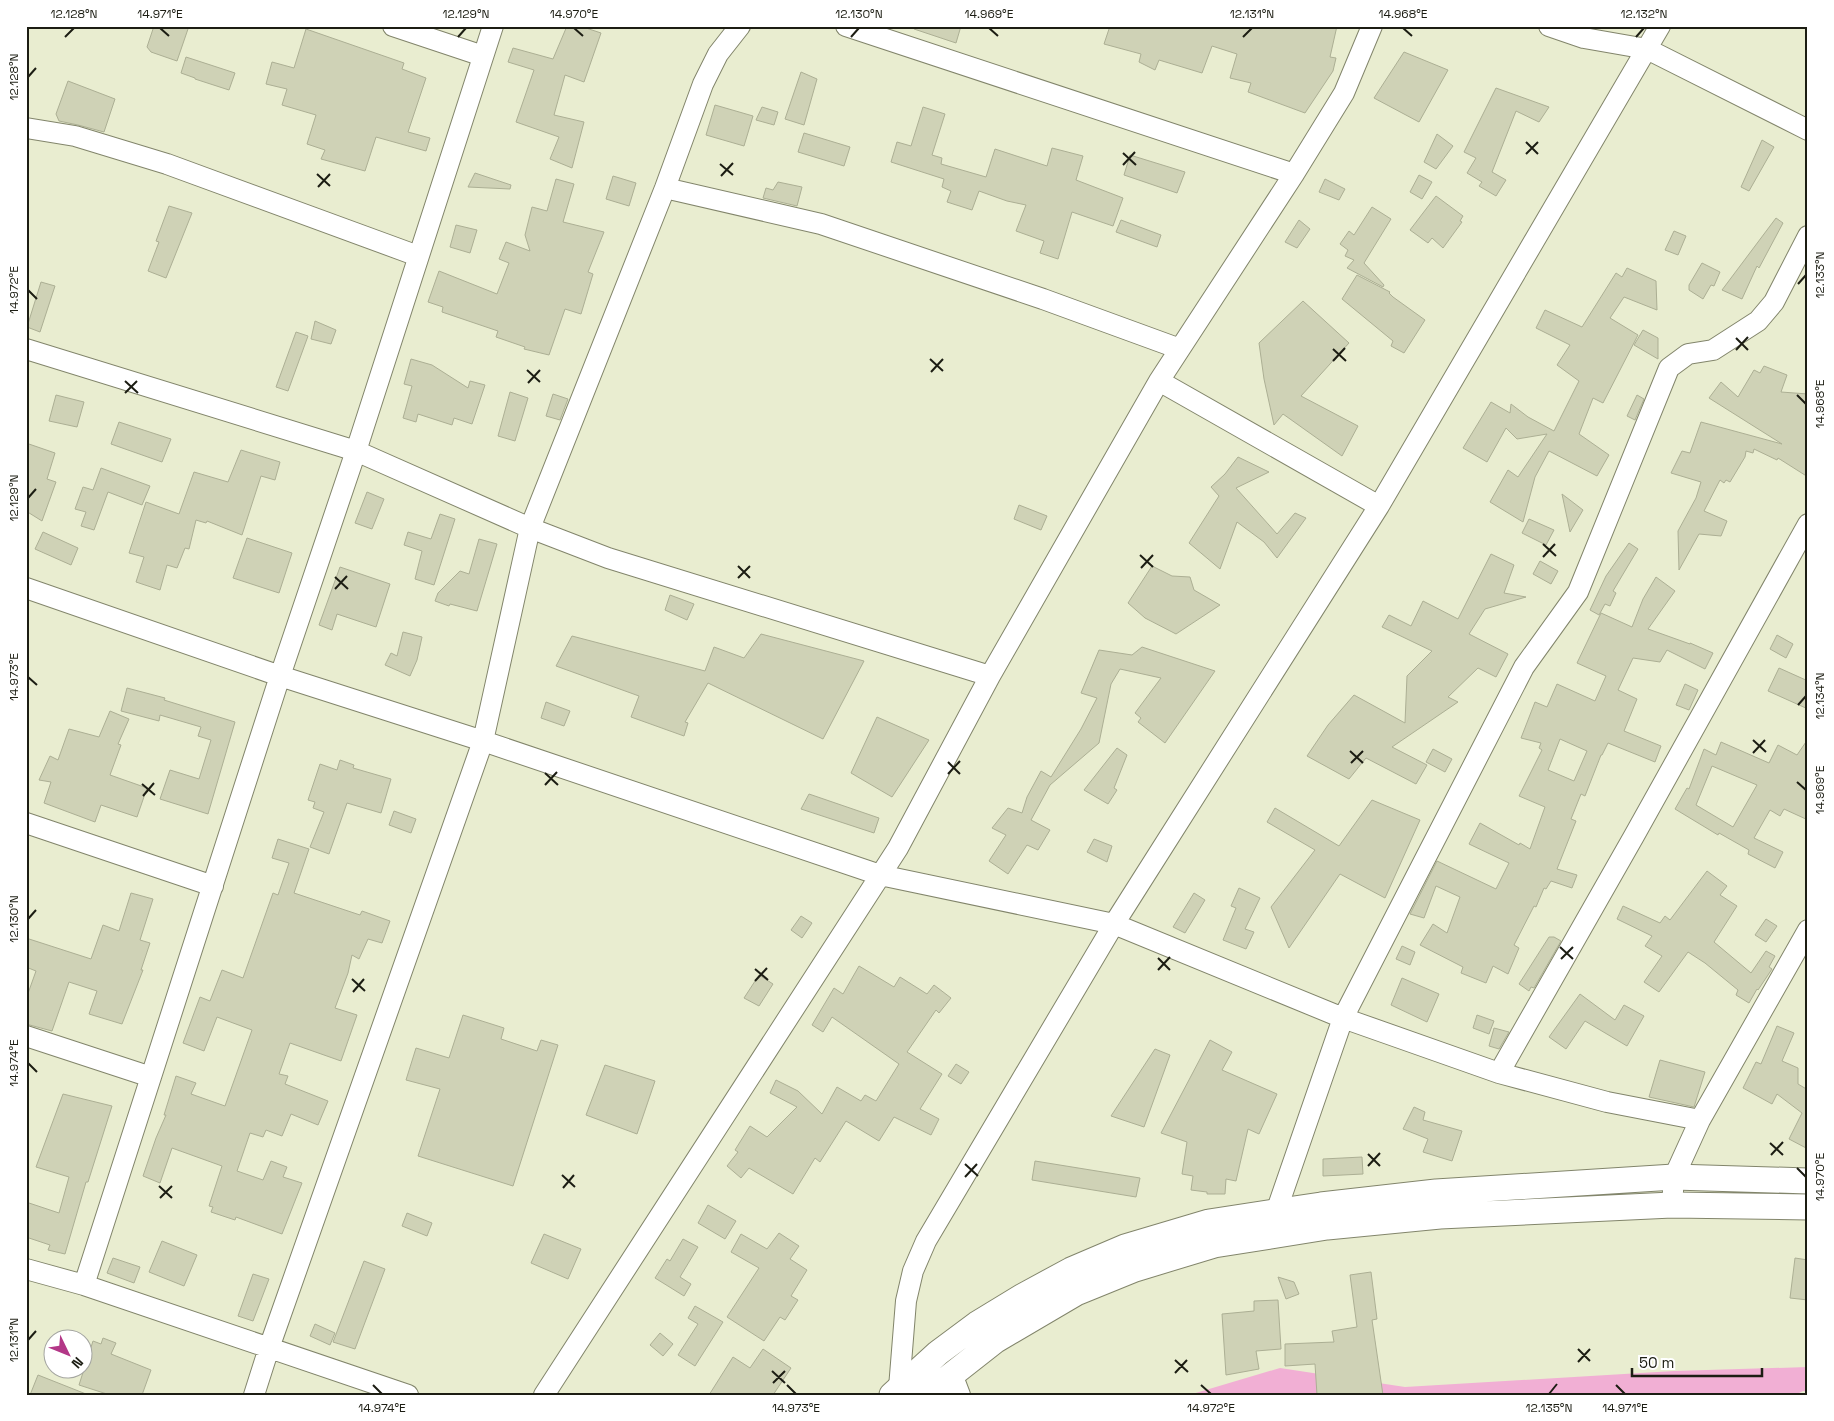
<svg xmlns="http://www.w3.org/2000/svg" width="1834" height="1421" viewBox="0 0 1834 1421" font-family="'Space Grotesk',sans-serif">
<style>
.green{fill:#f1afd4}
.building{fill:#cfd2b6;stroke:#acaf94;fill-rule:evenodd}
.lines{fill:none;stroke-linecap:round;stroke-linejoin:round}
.minor-casing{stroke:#82856b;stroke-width:22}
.tertiary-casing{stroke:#82856b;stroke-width:27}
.minor{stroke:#fff;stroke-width:20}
.tertiary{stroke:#fff;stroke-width:25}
.ticks{fill:none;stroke:#1c1d13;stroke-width:2}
.neatline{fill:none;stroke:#1c1d13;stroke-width:2}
.ticks-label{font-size:12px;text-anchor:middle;fill:#1c1d13}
</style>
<rect width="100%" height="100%" fill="#e9edd0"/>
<path class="green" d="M1808,1367V1392L1803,1391L1795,1395H1189L1280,1368L1405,1387L1674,1371Z"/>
<path class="building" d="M154,26H189L177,61L151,52L147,47Z
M567,26H580L601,33L584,82L565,75L554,115L584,122L572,168L550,159L559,137L516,122L534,70L508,62L513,48L553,59Z
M914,26H961L956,43L914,29Z
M1110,26H1337L1330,57L1336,58L1333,71L1305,113L1248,92L1251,83L1230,78L1237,54L1212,46L1202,73L1159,60L1155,70L1139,62L1141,54L1104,44Z
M306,29L404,63L402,69L426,78L408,132L430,138L426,151L376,137L365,171L321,159L325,150L307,144L316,115L282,105L287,89L266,84L272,62L294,68Z
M1404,52L1448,70L1419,122L1374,98Z
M186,57L235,73L229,90L195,79V78L181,73Z
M801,72L817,79L804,125L785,119Z
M68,81L115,99L104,132L78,125L59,121L56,114Z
M1496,88L1549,107L1539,122L1516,111L1492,172L1506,180L1496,196L1479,186L1482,182L1467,173L1476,158L1464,152Z
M715,105L753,116L744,146L706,135Z
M762,107L778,112L774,125L756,120Z
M923,107L945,114L932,155L942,158L941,164L986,177L995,149L1047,166L1052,148L1083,156L1076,180L1123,198L1113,226L1072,212L1058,259L1040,253L1044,241L1016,231L1026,205L1007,201L979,191L972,210L947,202L951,191L942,187L944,179L891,162L897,142L911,146Z
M804,133L850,147L844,166L798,152Z
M1437,134L1453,146L1436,169L1424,162Z
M1762,140L1774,147L1749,191L1741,187Z
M1130,155L1185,172L1177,193L1124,175Z
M475,173L511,185L510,189L468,187Z
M1419,175L1432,182L1422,199L1410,192Z
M613,176L636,183L629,206L606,199Z
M556,179L574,184L563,222L604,232L588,272L593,274L581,314L565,309L549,355L524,349L525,347L496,337L498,331L442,312L443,307L428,302L439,271L497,294L509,263L499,259L506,242L530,251L525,235L532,207L547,211Z
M1325,179L1345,189L1339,200L1319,192Z
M778,182L802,187L797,206L763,198L766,188L773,190Z
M1436,196L1463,216L1460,221L1462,222L1443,248L1432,238L1428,243L1410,230Z
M169,206L192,213L166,278L148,271L159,242L156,241Z
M1372,207L1391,219L1364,263L1384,285L1383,287L1347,268L1354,260L1345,256L1348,250L1340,244L1349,231L1354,235Z
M1776,218L1783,223L1759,268L1757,266L1742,299L1722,290Z
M1121,220L1161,235L1157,247L1116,232Z
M1299,220L1310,229L1297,248L1285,242Z
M456,225L477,230L470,253L450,247Z
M1674,231L1686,236L1678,255L1665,250Z
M1702,263L1720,272L1714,286L1711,285L1703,299L1689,290V285Z
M1627,268L1656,281L1657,310L1624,297L1610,318L1638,335L1603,403L1593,398L1579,434L1609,455L1597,476L1549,451L1535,477L1523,522L1490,502L1508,470L1518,477L1547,434L1517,439L1506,428L1487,462L1463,448L1491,402L1510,413L1511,404L1528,417L1554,431L1579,381L1557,365L1570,345L1536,328L1545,310L1582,327L1616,273L1622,277Z
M1357,275L1390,292L1389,293L1393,297L1425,320L1404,353L1391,346L1393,341L1342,299Z
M41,282L55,286L40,332L27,327Z
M1303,301L1349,343L1301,396L1358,426L1342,456L1283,414L1274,425L1264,379L1259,343Z
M315,321L336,330L331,344L311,339Z
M1643,330L1658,338V359L1634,345Z
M296,332L308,336L288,391L276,387Z
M411,359L432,365L468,388L470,381L485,385L472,424L454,418L452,425L418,414L416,422L403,418L412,386L404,384Z
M1764,366L1787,375L1781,392L1808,394V477L1778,458L1777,460L1754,449L1753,453L1746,451L1745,457L1730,482L1726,480L1724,483L1720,480L1704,511L1727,521L1721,536L1699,534L1679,570L1678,531L1696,498L1701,482L1671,473L1682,451L1690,453L1701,422L1782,444L1709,398L1721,382L1738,397L1754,370L1760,373Z
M510,392L528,398L515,441L498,436Z
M553,394L568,399L560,420L546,416Z
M56,395L84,402L77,427L49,421Z
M1637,395L1644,399L1635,420L1627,416Z
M119,422L171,439L162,462L111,444Z
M26,443L55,453L47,479L56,482L42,521L26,511Z
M241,450L280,462L275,480L261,476L242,535L207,521L206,523L196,520L189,549L185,548L177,568L167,565L160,590L136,582L144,557L129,553L146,502L179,514L194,472L228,482Z
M1238,457L1269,472L1236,488L1277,534L1295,513L1306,518L1277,558L1264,542L1237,522L1220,569L1189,543L1219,496L1211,487L1225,474Z
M101,468L150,486L142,505L108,492L94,530L81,526L86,512L75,509L83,487L93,490Z
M367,492L384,499L372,529L355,523Z
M1562,494L1583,510L1570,532Z
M1019,505L1047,516L1041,530L1014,519Z
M440,514L455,519L434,585L415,579L422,551L404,545L408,532L431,539Z
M1529,519L1554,530L1546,545L1522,533Z
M43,532L78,548L71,565L35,549Z
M247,538L292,553L279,593L233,578Z
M479,539L497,544L477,611L450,604L449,606L435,601L438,593L460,571L469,574Z
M1629,543L1638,549L1613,591L1616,593L1610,606L1605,604L1599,615L1590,610L1606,576Z
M1491,554L1514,565L1504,593L1526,597L1485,609L1469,634L1508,654L1496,677L1478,668L1448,697L1458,702L1392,747L1427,765L1416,784L1366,758L1349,779L1307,756L1328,725L1354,695L1405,723L1407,676L1432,651L1382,627L1389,615L1411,626L1423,601L1458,619Z
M1540,561L1558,571L1551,584L1533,574Z
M1152,566L1172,576L1190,577L1194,590L1220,605L1176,634L1145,618L1128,603Z
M340,567L390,584L376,627L337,614L332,630L319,625Z
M1656,577L1675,591L1648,629L1690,644V643L1713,653L1705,669L1667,650L1660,662L1633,658L1618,690L1637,699L1624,731L1661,746L1655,762L1608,743L1602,755H1601L1585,796L1581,794L1571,819L1576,821L1557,869L1577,875L1572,888L1551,881L1546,889L1544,888L1536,907L1534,906L1514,945L1519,948L1508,974L1493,966L1486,983L1461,973L1463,967L1420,945L1433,924L1447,933L1460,897L1436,886L1424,918L1410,914L1437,861L1496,889L1509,863L1469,844L1480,823L1519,845L1520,843L1530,849L1545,807L1519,796L1542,750L1539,748L1541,743L1521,738L1535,702L1547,707L1557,684L1595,701L1606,676L1577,663L1601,613L1632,627L1643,599ZM1560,739L1587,751L1574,781L1548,770Z
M670,595L694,604L687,620L665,610Z
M403,632L422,637L417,660L410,676L385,665L391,653L397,656Z
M761,634L864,661L823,739L708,683L685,722L688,723L684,736L631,717L639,696L556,666L572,636L705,671L714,647L744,658Z
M1777,635L1793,644L1786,658L1770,649Z
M1142,647L1215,671L1165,743L1138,722L1141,718L1135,713L1161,678L1120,669L1111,684L1099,743L1050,785L1031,820L1050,830L1038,850L1027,845L1008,874L989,861L1006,835L992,828L1008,808L1022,813L1027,797L1041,771L1051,777L1081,729L1097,698L1081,693L1099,650L1132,655Z
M1779,668L1808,681V709L1768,691Z
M1685,684L1698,690L1689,710L1676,705Z
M127,688L165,698L164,700L235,722L208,814L160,799L170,770L199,779L211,740L198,736L201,727L160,715L159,721L121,711Z
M546,702L570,711L564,726L541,718Z
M110,711L129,719L118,744L121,745L110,775L147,788L137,817L101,805L95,822L44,803L51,782L39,780L50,756L58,760L69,729L99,737Z
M877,717L929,740L892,797L851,773Z
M1808,739V820L1784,809L1780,816L1770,810L1754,838L1783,852L1775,868L1748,854L1749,850L1719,833L1718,835L1675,809L1687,788L1689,789L1704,749L1716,755L1721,742L1769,763L1778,745L1797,755ZM1712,766L1757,785L1733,827L1696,805Z
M1117,748L1127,755L1114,788L1117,790L1108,804L1084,790Z
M1433,749L1452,759L1445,772L1426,762Z
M340,760L354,765L353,768L391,779L381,813L347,803L329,854L310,847L324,812L313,808L315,802L308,800L320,764L337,770Z
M809,794L879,818L874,833L801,809Z
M1372,800L1420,820L1385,898L1340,874L1289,948L1271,907L1315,850L1267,822L1275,808L1339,846Z
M394,811L416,819L411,833L389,825Z
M278,839L309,849L294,893L360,915L362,911L390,921L382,943L368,939L359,959L352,955L348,973L335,1008L357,1015L341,1061L290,1043L279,1074L288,1076L285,1084L328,1101L318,1125L291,1114L282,1136L266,1130L263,1137L250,1133L237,1171L263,1180L271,1161L287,1167L283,1177L302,1183L282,1234L236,1217L235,1220L211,1212L213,1207L209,1206L222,1166L172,1148L160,1183L143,1176L156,1138L166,1115H164L176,1076L196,1083L191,1094L225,1106L252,1030L217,1017L204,1051L183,1043L200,997L210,1001L222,970L243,978L273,893L278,895L289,863L272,858Z
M1094,839L1112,846L1107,862L1087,852Z
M1707,871L1727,886L1720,895L1737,906L1714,942L1751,973L1766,951L1775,956L1769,967L1772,969L1758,990L1757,989L1749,1003L1736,995L1738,990L1705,963L1688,952L1659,992L1644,982L1662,956L1645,946L1652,936L1617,919L1623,906L1660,923L1665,916L1670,920Z
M1239,888L1260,898L1245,929L1254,932L1246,949L1223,940L1236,908L1231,906Z
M131,893L153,899L140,940L150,943L141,970H143L122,1024L89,1014L97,991L69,982L52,1031L26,1024V999L36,971L26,967V938L91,959L103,925L119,931Z
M1194,893L1205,900L1185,933L1173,927Z
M801,916L812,923L802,938L791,930Z
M1766,919L1777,926L1766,942L1755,935Z
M1549,937H1554L1561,941L1534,988L1531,987L1529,991L1519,984Z
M1402,946L1415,952L1410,965L1396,959Z
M859,966L894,987L900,977L927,994L934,985L951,998L939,1013L936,1010L907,1052L942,1074L920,1109L939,1119L931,1135L894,1117L879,1141L846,1121L820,1162L815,1158L793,1194L749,1168L741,1178L727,1166L738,1152L735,1150L750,1126L767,1137L797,1107L770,1093L776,1080L798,1091L822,1114L837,1087L861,1101L865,1095L876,1101L899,1064L832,1017L823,1032L812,1025L834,988L843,994Z
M759,975L773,984L759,1006L744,998Z
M1402,978L1439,994L1427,1022L1391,1005Z
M1580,994L1615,1020L1624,1005L1644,1016L1627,1046L1585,1021L1566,1049L1549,1037Z
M463,1015L504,1028L501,1039L537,1051L541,1040L558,1045L513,1186L418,1156L440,1089L406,1080L416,1048L449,1058Z
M1477,1015L1494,1021L1489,1034L1473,1028Z
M1777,1026L1794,1033L1782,1061L1798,1068V1084L1808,1090V1149L1789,1139L1802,1113L1777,1094L1772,1104L1743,1088L1756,1062L1761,1064Z
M1494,1028L1509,1032L1499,1049L1489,1046Z
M1210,1040L1232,1052L1222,1070L1277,1094L1259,1134L1248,1129L1236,1181L1226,1179L1225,1194H1207V1192L1191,1190L1193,1176L1182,1174L1187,1142L1161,1133Z
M1155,1049L1170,1055L1144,1127L1111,1116Z
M1660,1060L1705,1072L1694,1107L1649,1097Z
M956,1064L969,1072L961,1084L948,1076Z
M605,1065L655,1081L637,1134L586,1115Z
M63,1094L112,1106L88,1182H86L65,1254L48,1250L50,1245L26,1237V1202L59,1213L69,1177L36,1167Z
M1414,1107L1425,1112L1423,1120L1462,1131L1452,1161L1423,1152L1428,1139L1403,1129Z
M1362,1157L1363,1174L1323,1176V1159Z
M1035,1161L1140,1178L1136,1197L1032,1180Z
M708,1205L736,1221L725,1239L698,1223Z
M407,1213L432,1223L427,1236L402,1226Z
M779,1233L799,1246L790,1259L807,1270L791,1296L798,1300L785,1320L780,1317L764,1341L727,1317L759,1268L731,1252L741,1234L767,1249Z
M544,1234L581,1249L568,1279L531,1263Z
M683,1239L698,1247L680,1277L691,1284L684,1296L655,1278L667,1259L670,1261Z
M162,1241L197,1255L184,1286L149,1272Z
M113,1258L140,1267L134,1283L107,1273Z
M1795,1258L1808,1260V1300L1790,1298Z
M364,1261L385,1269L355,1349L333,1342Z
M1371,1272L1377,1319L1372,1320L1383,1395H1317L1315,1364L1285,1366V1344L1334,1342L1332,1331L1357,1327L1350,1275Z
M253,1274L269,1279L253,1321L238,1316Z
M1278,1277L1294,1282L1299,1294L1286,1299Z
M1278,1300L1281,1349L1256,1351L1259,1369L1226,1375L1222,1314L1254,1311V1301Z
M695,1306L723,1322L695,1366L678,1355L698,1324L688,1318Z
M315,1324L335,1333L330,1345L310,1336Z
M660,1333L673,1344L663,1356L650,1345Z
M103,1338L116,1343L111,1354L151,1370L142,1395H110L79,1385L93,1341L101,1344Z
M763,1349L791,1368L773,1395H709L733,1357L750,1368Z
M38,1375L86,1394L85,1395H30Z"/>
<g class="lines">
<defs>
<path id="minor" d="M393,26L483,56
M846,26L1294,174
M1549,26L1584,38L1647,49L1808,130
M26,128L75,136L167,164L418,256
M665,188L821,224L1043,299L1180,349
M26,349L356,451L530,528L608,558L990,676
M1159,381L1379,506
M26,588L280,676L483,741L880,875L1114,924L1343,1018L1499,1073L1607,1102L1700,1120
M26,823L213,886
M26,1036L151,1077
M1499,1073L1634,836L1808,524
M1672,1205L1674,1177L1700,1120L1808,930
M1276,1212L1343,1018L1524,667L1578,592L1669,368L1688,354L1713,350L1758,321L1774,302L1808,236
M26,1269L84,1285L408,1395
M84,1285L280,676L356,451L493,26
M952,1374L960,1395
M254,1395L269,1348L483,741L530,528L665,188L703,84L718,54L740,26
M544,1395L898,848L990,676L1159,381L1294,174L1344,93L1372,26
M905,1395L899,1388L906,1301L913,1271L926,1241L1114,924L1379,506L1660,26"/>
<path id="tertiary" d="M892,1395L938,1353L977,1324L1023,1296L1071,1270L1125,1247L1209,1222L1321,1205L1436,1192L1674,1177L1808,1181
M926,1395L996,1340L1076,1293L1135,1269L1214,1245L1327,1227L1440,1216L1672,1205L1808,1207"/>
</defs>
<use href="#minor" class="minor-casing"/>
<use href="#tertiary" class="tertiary-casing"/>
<use href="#minor" class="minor"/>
<use href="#tertiary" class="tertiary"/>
</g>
<path class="ticks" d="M160,28L169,36M574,28L583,36M989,28L998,36M1403,28L1412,36M65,37L74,28M458,37L466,28M851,37L859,28M1243,37L1252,28M1636,37L1644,28M28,77L36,68M1526,142L1538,154M1123,153L1136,165M1526,154L1538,142M720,164L733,175M1123,165L1135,152M317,174L330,186M721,176L733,163M318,187L330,174M1798,284L1806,275M28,290L37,299M1736,338L1748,350M1333,349L1346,361M1736,350L1748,337M930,359L943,371M1333,361L1345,348M527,370L540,382M931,372L943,359M125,381L138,393M528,383L540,370M125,393L137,381M1797,395L1806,404M28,498L36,489M1543,544L1556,556M1140,555L1153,567M1543,557L1555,544M738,566L750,578M1141,568L1153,555M335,577L348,589M738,578L750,566M335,589L347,576M28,677L37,685M1798,705L1806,696M1753,740L1766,752M1350,751L1363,763M1753,753L1765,740M948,762L960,774M1351,763L1363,751M545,773L558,785M948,774L960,761M1797,782L1806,790M142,784L155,795M545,785L557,772M143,796L154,783M28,919L36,910M1560,947L1573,959M1158,958L1170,970M1561,959L1573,947M755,969L768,980M1158,970L1170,957M352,979L365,991M755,981L767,968M353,992L364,979M28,1063L37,1072M1770,1143L1783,1155M1368,1154L1380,1166M1771,1155L1783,1142M965,1164L978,1176M1368,1166L1380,1153M1797,1168L1806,1177M562,1175L575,1187M965,1177L977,1164M159,1186L172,1198M563,1188L574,1175M160,1198L172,1186M28,1340L36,1331M1578,1349L1590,1361M1175,1360L1188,1372M1578,1362L1590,1349M772,1371L785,1383M1175,1373L1187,1360M773,1383L785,1371M373,1385L382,1394M787,1385L796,1394M1201,1385L1211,1394M1616,1385L1625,1394M1549,1394L1557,1384"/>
<rect width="1834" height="1421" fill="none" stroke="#ffffff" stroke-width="55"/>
<g transform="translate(68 1354) rotate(133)"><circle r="24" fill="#ffffff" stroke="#a4a5a1"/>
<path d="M0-4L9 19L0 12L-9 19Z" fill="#b33787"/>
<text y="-8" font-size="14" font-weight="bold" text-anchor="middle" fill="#1c1d13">N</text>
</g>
<path d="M1632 1368v8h130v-8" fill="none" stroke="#1c1d13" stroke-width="2.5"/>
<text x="1639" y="1368" font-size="15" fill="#1c1d13" stroke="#ffffff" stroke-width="4" paint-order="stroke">50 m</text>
<rect x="28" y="28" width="1778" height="1366" class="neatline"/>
<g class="ticks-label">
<text x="74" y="18">12.128°N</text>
<text x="160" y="18">14.971°E</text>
<text x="466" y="18">12.129°N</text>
<text x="574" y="18">14.970°E</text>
<text x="859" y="18">12.130°N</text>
<text x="989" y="18">14.969°E</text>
<text x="1252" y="18">12.131°N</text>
<text x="1403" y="18">14.968°E</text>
<text x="1644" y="18">12.132°N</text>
<text transform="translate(14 77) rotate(-90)" y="4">12.128°N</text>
<text transform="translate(1820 275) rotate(-90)" y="4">12.133°N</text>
<text transform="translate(14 290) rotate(-90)" y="4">14.972°E</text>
<text transform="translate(1820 404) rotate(-90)" y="4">14.968°E</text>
<text transform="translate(14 498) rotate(-90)" y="4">12.129°N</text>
<text transform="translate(14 677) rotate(-90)" y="4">14.973°E</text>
<text transform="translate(1820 696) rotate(-90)" y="4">12.134°N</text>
<text transform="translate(1820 790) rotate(-90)" y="4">14.969°E</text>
<text transform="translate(14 919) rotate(-90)" y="4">12.130°N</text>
<text transform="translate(14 1063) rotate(-90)" y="4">14.974°E</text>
<text transform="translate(1820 1177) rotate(-90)" y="4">14.970°E</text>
<text transform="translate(14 1340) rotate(-90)" y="4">12.131°N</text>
<text x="382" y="1412">14.974°E</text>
<text x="796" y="1412">14.973°E</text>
<text x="1211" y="1412">14.972°E</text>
<text x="1549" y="1412">12.135°N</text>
<text x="1625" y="1412">14.971°E</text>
</g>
</svg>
